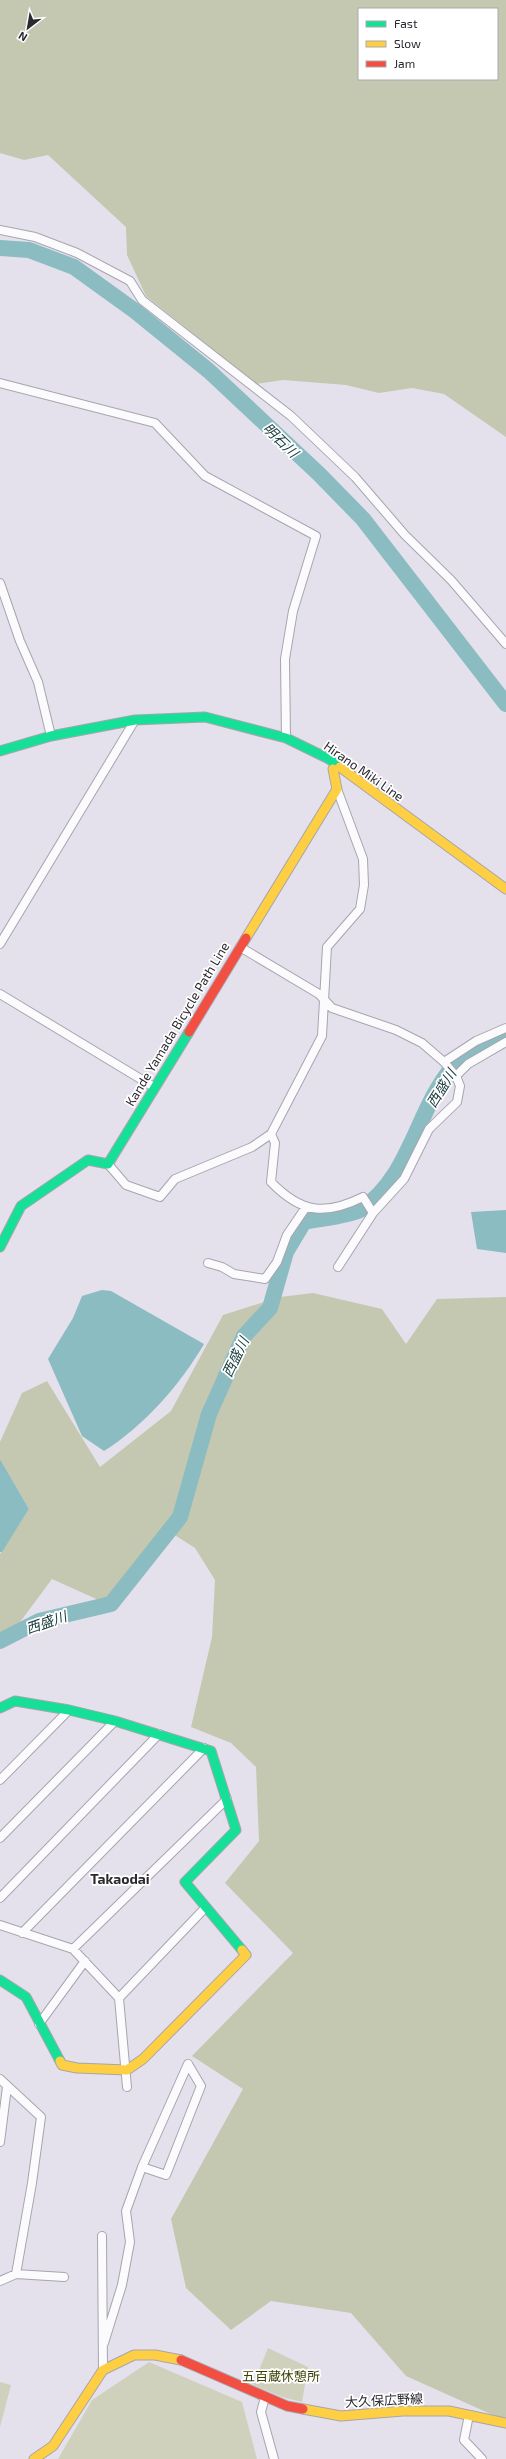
<svg xmlns="http://www.w3.org/2000/svg" width="506" height="2459" viewBox="0 0 506 2459" font-family="'Exo 2','Noto Sans JP',sans-serif">
<style>
.green{fill:#cfd1bd}
.forest{fill:#c5c8b0;fill-rule:evenodd}
.water{fill:#8bbcc1}
.lines{fill:none;stroke-linecap:round;stroke-linejoin:round}
.river{stroke:#8bbcc1;stroke-width:16}
.street-casing{stroke:#a7a5ad;stroke-width:10}
.fast-casing{stroke:#a7a5ad;stroke-width:11}
.slow-casing{stroke:#a7a5ad;stroke-width:11}
.jam-casing{stroke:#a7a5ad;stroke-width:11}
.street{stroke:#fbfafc;stroke-width:8}
.fast{stroke:#16e098;stroke-width:9}
.slow{stroke:#ffcf43;stroke-width:9}
.jam{stroke:#f24e42;stroke-width:9}
.labels{text-anchor:middle;dominant-baseline:central;stroke-width:3.5;stroke-linejoin:round;paint-order:stroke}
.street-label{font-size:13px;fill:#2a2930;stroke:#fff}
.park-label{font-size:13px;fill:#3b4100;stroke:#fff}
.water-label{font-size:14px;font-style:italic;fill:#1a3d3f;stroke:#fff}
.neighbourhood-label{font-size:14px;font-weight:bold;fill:#2a2930;stroke:#fff}
</style>
<rect width="100%" height="100%" fill="#e4e1ec"/>
<path class="green" d="M268,2348L308,2367L302,2402L282,2397L253,2385Z
M149,2362L242,2402L257,2459H58L92,2400Z
M0,2382L11,2385L0,2427Z"/>
<path class="forest" d="M0,0H506V437L444,394L412,388L379,393L346,385L283,380L256,384L146,296L127,255L126,227L48,155L24,160L0,153ZM359,9H497V79H359Z
M313,1293L382,1309L406,1344L437,1299L506,1297V2418L495,2416L406,2376L351,2313L271,2301L231,2330L186,2288L171,2219L243,2089L192,2056L293,1953L225,1883L259,1841L256,1767L231,1743L191,1727L212,1637L215,1580L195,1548L173,1534L105,1603L52,1579L0,1649V1554L29,1509L0,1459V1442L22,1393L47,1381L100,1467L171,1411L223,1315L280,1297Z"/>
<path class="water" d="M506,1210V1253L477,1249L471,1212Z
M102,1290L111,1291L204,1344C180,1385 144,1426 104,1451L82,1436L48,1359L73,1318L82,1296Z
M0,1459L29,1509L2,1552H0Z"/>
<g class="lines">
<path class="river" d="M0,248L29,250L74,267L135,311L209,371L319,474L363,519L506,704
M0,1641L39,1621L111,1604L180,1517L209,1414L244,1336L270,1308L286,1252L304,1222C318,1219 350,1216 360,1210C410,1178 416,1111 452,1068C465,1053 489,1043 506,1034"/>
<defs>
<path id="street" d="M0,230L35,237L77,253L130,281L142,300L291,416L355,477L405,535L451,580L506,644
M0,383L155,423L205,476L316,536L293,611L285,659L286,738
M0,583L20,641L38,682L51,736
M0,944L135,720
M240,947L319,994L332,1008L396,1030L422,1043L444,1062L456,1076L460,1086L457,1102L429,1129L404,1179L373,1213L338,1267
M0,994L154,1087
M444,1062L476,1041L506,1028
M456,1076L468,1064L506,1042
M271,1134L275,1143L271,1182C301,1213 325,1216 363,1197L373,1213
M108,1164L126,1185L160,1197L175,1179L252,1147L271,1134L322,1036L327,947L360,909L364,885L363,859L337,789
M208,1263L222,1267L234,1274L265,1279L277,1262L287,1235L306,1207
M0,1780L69,1710
M0,1838L115,1721
M0,1898L159,1734
M0,1925L73,1949L119,1998L127,2087
M22,1933L204,1748
M73,1949L227,1799
M119,1998L206,1907
M39,2024L85,1961
M0,2079L41,2117L32,2183L16,2274L0,2281
M0,2142L7,2087
M142,2167L166,2175L201,2086L188,2064
M102,2236L103,2370
M16,2274L64,2277
M104,2343L122,2285L130,2242L126,2211L142,2167L188,2064
M265,2397L261,2412L274,2459
M469,2415L464,2440L482,2459"/>
<path id="fast" d="M0,751L51,736L135,720L205,717L286,738L329,759L340,767
M0,1247L21,1206L88,1160L108,1164L189,1032
M0,1708L15,1701L69,1710L115,1721L211,1751L236,1830L185,1882L242,1950
M0,1980L26,1997L60,2061"/>
<path id="slow" d="M340,767L506,889
M246,938L337,789L333,769
M60,2061L62,2065L77,2068L127,2070L143,2059L246,1955L242,1950
M303,2409L341,2416L403,2411H449L506,2423
M34,2459L53,2446L103,2370L134,2355H155L181,2360"/>
<path id="jam" d="M189,1032L246,938
M181,2360L287,2406L303,2409"/>
</defs>
<use href="#street" class="street-casing"/>
<use href="#fast" class="fast-casing"/>
<use href="#slow" class="slow-casing"/>
<use href="#jam" class="jam-casing"/>
<use href="#street" class="street"/>
<use href="#fast" class="fast"/>
<use href="#slow" class="slow"/>
<use href="#jam" class="jam"/>
</g>
<g class="labels">
<g class="street-label">
<text transform="translate(364 771) rotate(35)">Hirano Miki Line</text>
<text transform="translate(177 1024) rotate(-59)">Kande Yamada Bicycle Path Line</text>
<text transform="translate(384 2400) rotate(-3)">大久保広野線</text>
</g>
<g class="park-label">
<text x="281" y="2376">五百蔵休憩所</text>
</g>
<g class="water-label">
<text transform="translate(281 440) rotate(44)">明石川</text>
<text transform="translate(441 1088) rotate(-58)">西盛川</text>
<text transform="translate(235 1357) rotate(-64)">西盛川</text>
<text transform="translate(46 1622) rotate(-19)">西盛川</text>
</g>
<g class="neighbourhood-label">
<text x="120" y="1878">Takaodai</text>
</g>
</g>
<rect x="358" y="8" width="140" height="72" fill="#ffffff" stroke="#aaa9ac"/>
<rect x="366" y="21" width="20" height="6" fill="#16e098" stroke="#aaa9ac"/>
<text x="394" y="28" font-size="12" fill="#2a2930">Fast</text>
<rect x="366" y="41" width="20" height="6" fill="#ffcf43" stroke="#aaa9ac"/>
<text x="394" y="48" font-size="12" fill="#2a2930">Slow</text>
<rect x="366" y="61" width="20" height="6" fill="#f24e42" stroke="#aaa9ac"/>
<text x="394" y="68" font-size="12" fill="#2a2930">Jam</text>
<g transform="translate(28 28) rotate(211)" stroke="#ffffff" stroke-width="3" paint-order="stroke">
<path d="M0-3L7 15L0 10L-7 15Z" fill="#2a2930"/>
<text y="-6" font-size="11" font-weight="bold" text-anchor="middle" fill="#2a2930">N</text>
</g>
</svg>
